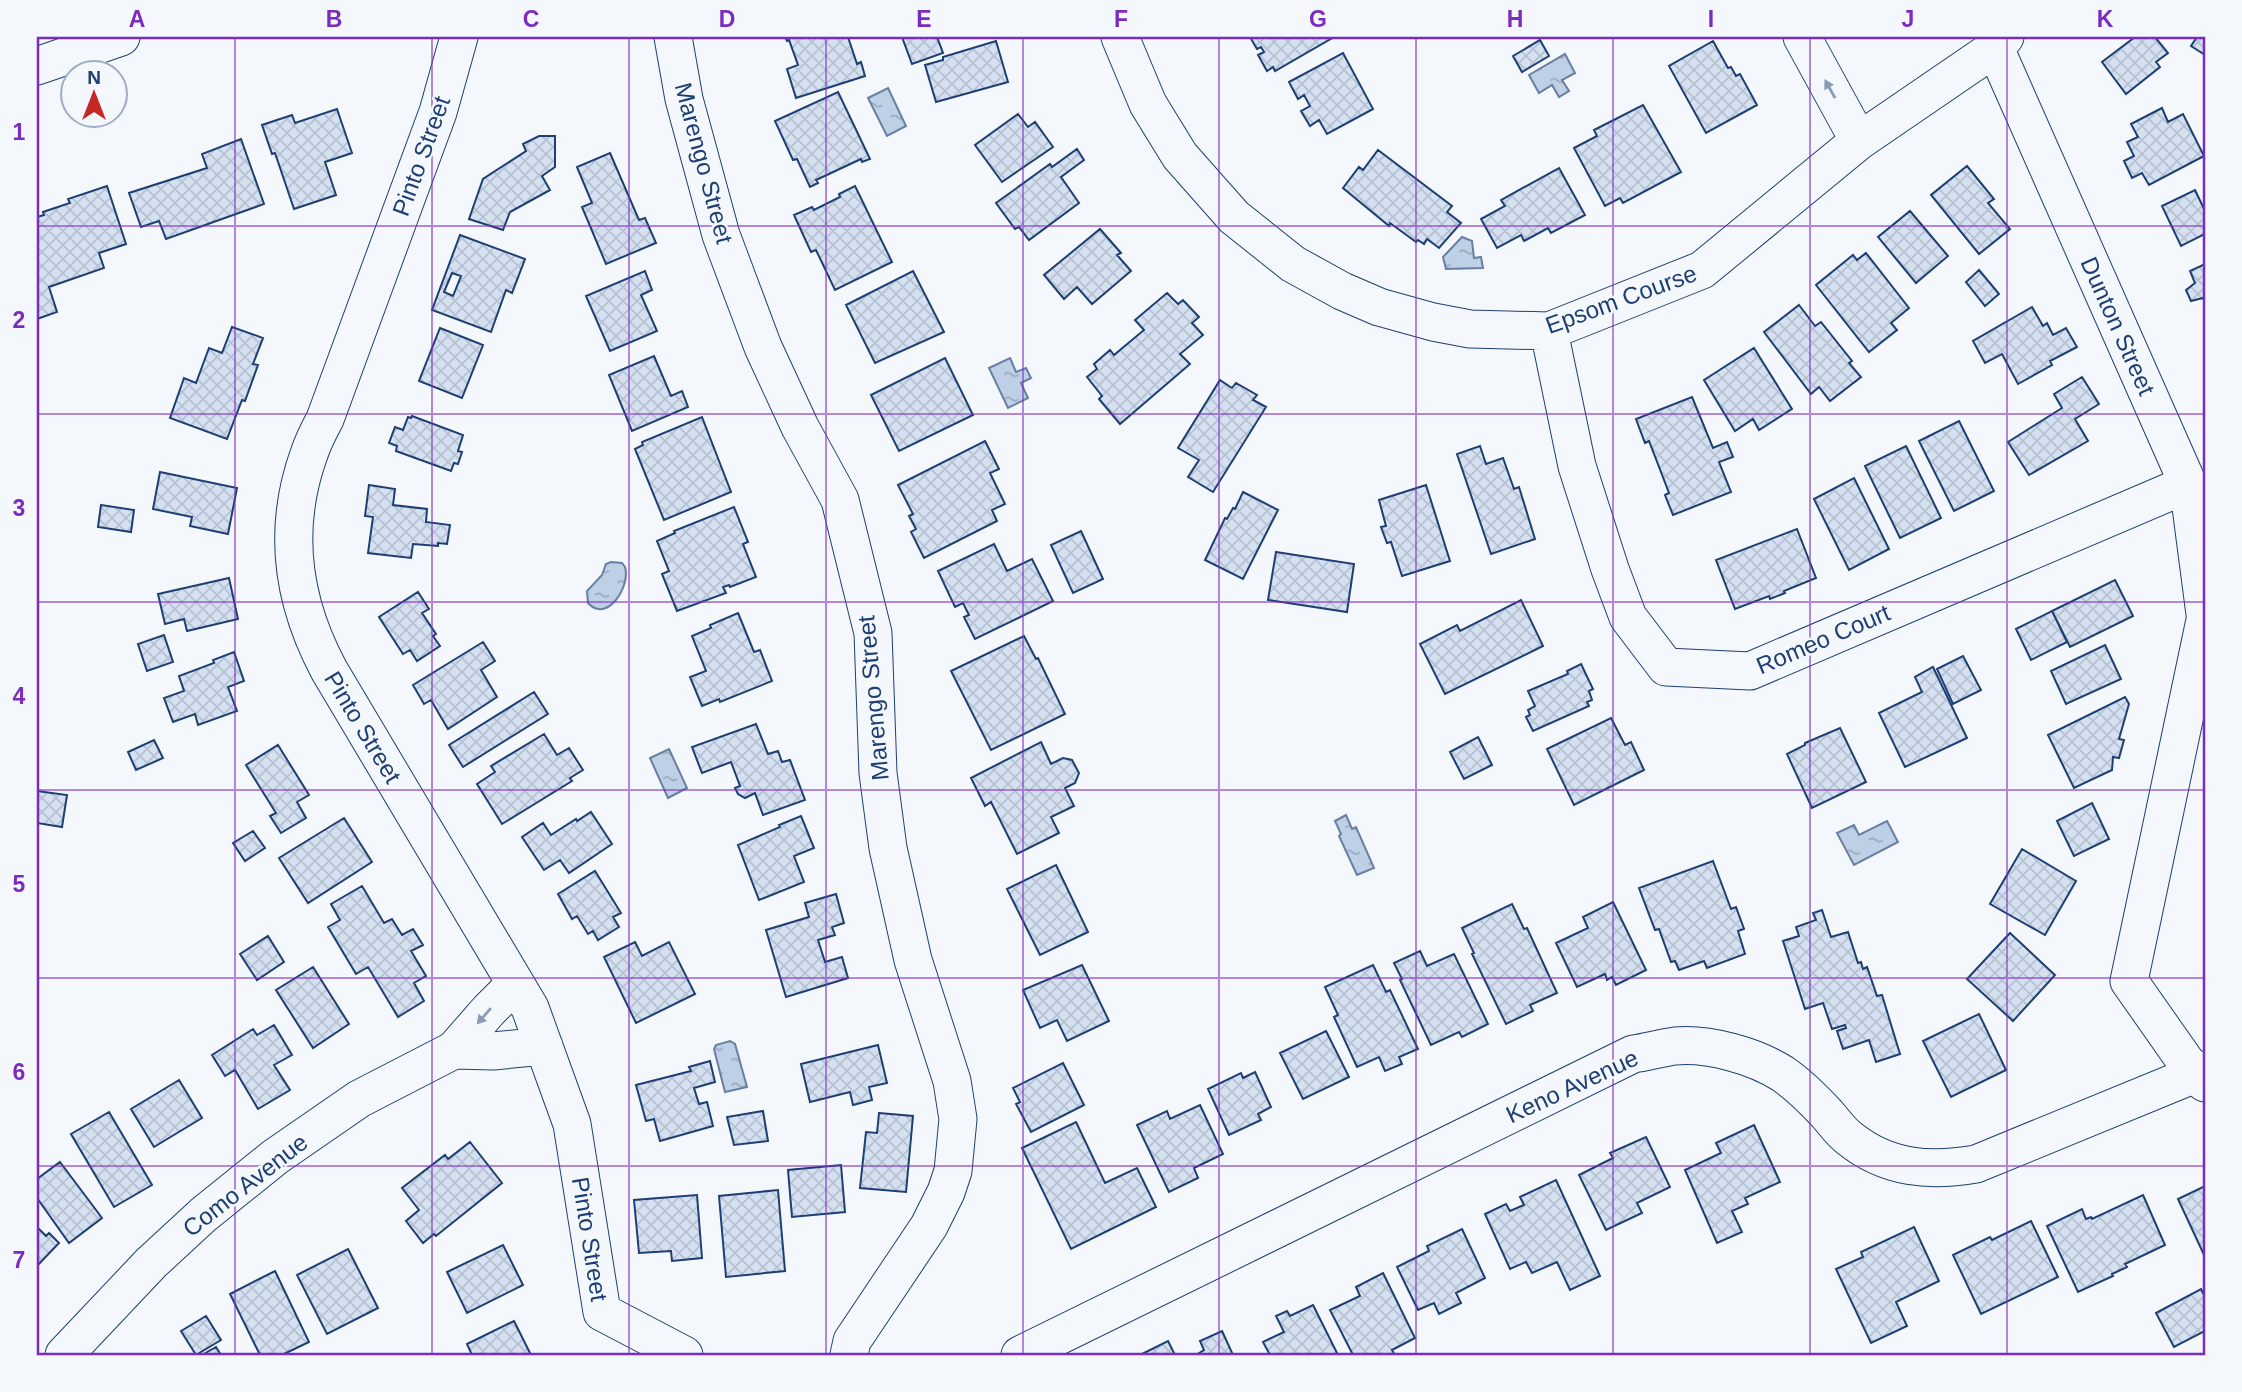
<svg xmlns="http://www.w3.org/2000/svg" width="2242" height="1392" viewBox="0 0 2242 1392" font-family="Arial,sans-serif">
<style>
.water{fill:url(#water-ripples);stroke:#687fa3;stroke-width:2}
.building{fill:url(#building-cross-hatch);stroke:#1d3f73;stroke-width:2;fill-rule:evenodd}
.lines{fill:none;stroke-linecap:round;stroke-linejoin:round}
.minor-casing{stroke:#1d3f73;stroke-width:39}
.minor{stroke:#f4f7fb;stroke-width:37}
.oneway{fill:#889bb7}
.grid{fill:none;stroke:#7b2cbf;stroke-width:2;stroke-opacity:0.55}
.labels{text-anchor:middle;dominant-baseline:central;stroke-width:5;stroke-linejoin:round;paint-order:stroke}
.street-label{font-size:24px;fill:#1d3f73;stroke:#f4f7fb}
.neatline{fill:none;stroke:#7b2cbf;stroke-width:2.5}
.grid-label{font-size:23px;text-anchor:middle;font-weight:bold;fill:#7b2cbf}
</style>
<defs>
<pattern id="water-ripples" width="26" height="14" patternUnits="userSpaceOnUse" patternTransform="scale(1.75)"><rect width="26" height="14" fill="#bed0e5"/><path d="M2 4q2-2 4 0t4 0M15 11q2-2 4 0t4 0" fill="none" stroke="#9aaabe"/></pattern>
<pattern id="building-cross-hatch" width="8" height="8" patternUnits="userSpaceOnUse" patternTransform="scale(1.75)"><rect width="8" height="8" fill="#d5e0f0"/><path d="M0 0l8 8M0 8l8-8" fill="none" stroke="#b6c1d1"/></pattern>
</defs>
<rect width="100%" height="100%" fill="#f4f7fb"/>
<path class="water" d="M1565,54L1575,73L1562,80L1569,91L1559,97L1552,85L1539,93L1529,75Z
M888,88L906,126L887,136L868,98Z
M1462,237L1472,241L1474,258L1481,257L1483,268L1446,269L1443,257Z
M1010,358L1016,372L1026,368L1031,378L1021,383L1028,398L1008,408L989,368Z
M611,562L622,563L625,567C631,586 607,624 588,603L587,591L602,575L606,564Z
M669,749L687,788L668,798L650,758Z
M1346,815L1352,829L1356,827L1374,868L1357,875L1339,836L1341,834L1335,821Z
M1887,821L1898,842L1854,865L1837,833L1854,825L1859,835Z
M730,1041L735,1044L747,1087L725,1092L714,1049L716,1045Z"/>
<path class="building" d="M785,37H848L857,64L861,62L865,76L796,98L787,69L798,65L789,40L787,41Z
M902,37H937L943,53L912,64Z
M1250,37H1334L1275,71L1273,67L1267,71L1258,55L1264,52L1261,47L1257,49Z
M2135,37H2155L2168,53L2156,62L2160,67L2126,94L2102,62Z
M2197,37H2205V55L2191,46Z
M1540,40L1549,56L1522,72L1513,56Z
M996,41L1008,82L936,102L925,65L943,60V57Z
M1713,41L1728,68L1731,67L1736,76L1740,74L1757,105L1706,133L1669,66Z
M1343,53L1373,109L1327,134L1319,120L1310,126L1301,111L1310,106L1304,95L1298,99L1289,82Z
M838,92L870,159L862,162L861,159L816,180L818,183L810,187L797,159L793,160L775,121Z
M1643,105L1681,172L1623,203L1620,198L1605,206L1574,148L1597,136L1594,130Z
M2162,108L2168,122L2183,114L2204,156L2149,185L2142,173L2132,178L2124,161L2134,156L2127,142L2138,137L2131,124Z
M337,109L352,153L325,162L336,195L294,209L275,153L272,154L262,125L292,115L295,123Z
M1018,114L1028,127L1035,122L1053,147L1002,182L975,145Z
M539,136H555V167L542,176L550,190L510,212L503,230L469,219L483,179L526,151L523,144Z
M241,139L264,204L166,239L159,221L141,227L129,193L207,168L202,154Z
M1077,149L1084,160L1061,177L1079,203L1029,240L1019,227L1015,229L996,203L1050,164L1052,167Z
M1378,150L1452,206L1447,212L1461,223L1439,248L1427,239L1424,244L1418,240L1416,242L1390,223L1389,226L1343,188L1359,167L1363,170Z
M610,153L639,220L645,218L656,243L606,264L582,207L592,203L577,167Z
M1967,166L1994,199L1988,203L2010,229L1979,254L1931,195Z
M1559,168L1585,215L1551,233L1548,228L1524,241L1521,235L1497,248L1481,219L1505,206L1501,200Z
M107,186L126,244L99,253L104,268L49,287L57,312L37,319V217L44,215L43,212L70,203L68,199Z
M855,186L892,262L835,290L816,250L811,252L794,215L812,207L814,210L840,197L839,194Z
M2195,190L2205,211V234L2181,246L2162,206Z
M1910,211L1948,256L1916,283L1878,237Z
M1100,229L1121,253L1117,255L1131,271L1092,304L1077,287L1064,299L1044,275Z
M460,235L525,259L512,293L506,290L491,332L432,310ZM452,273L461,276L453,296L444,292Z
M1866,253L1909,308L1891,323L1897,330L1869,352L1816,285L1853,255L1857,260Z
M2205,264V303L2203,298L2191,301L2186,290L2195,283L2190,271Z
M1979,270L1999,294L1985,306L1966,282Z
M645,271L652,290L641,295L657,331L610,351L586,296Z
M913,271L944,332L875,363L846,305Z
M1167,293L1178,304L1183,300L1199,317L1192,323L1203,335L1180,354L1190,364L1120,424L1099,399L1102,396L1087,377L1097,369L1094,364L1110,350L1114,355L1144,330L1135,320Z
M1799,305L1815,326L1821,322L1852,361L1849,363L1861,377L1830,401L1819,387L1811,394L1764,332Z
M2032,307L2043,326L2047,323L2053,335L2066,328L2077,347L2050,361L2052,365L2018,384L2002,354L1985,363L1973,341Z
M232,327L263,338L253,364L258,365L245,401L242,400L227,439L170,418L184,378L196,383L209,348L222,353Z
M440,328L483,345L462,398L419,381Z
M1754,348L1792,409L1759,430L1753,419L1735,431L1704,380Z
M654,356L671,396L682,391L688,407L632,431L609,375Z
M945,358L973,415L899,451L871,395Z
M2082,377L2099,404L2075,419L2088,441L2029,475L2008,442L2062,408L2054,394Z
M1220,380L1232,388L1236,383L1257,395L1253,400L1266,407L1213,492L1188,477L1199,460L1178,448Z
M1692,397L1713,448L1727,442L1733,457L1719,462L1731,492L1673,515L1665,495L1669,493L1649,441L1645,443L1636,419Z
M412,416L463,435L458,451L462,452L458,464L454,463L451,471L396,451L397,446L389,443L395,427L403,430L408,417L411,418Z
M702,417L731,492L664,520L635,449L643,445L642,442Z
M1959,421L1994,491L1954,511L1919,441Z
M985,441L999,469L990,473L1005,504L992,510L997,521L924,558L911,532L916,529L909,516L913,514L898,485Z
M1480,446L1486,464L1503,458L1514,489L1519,487L1535,539L1491,554L1457,454Z
M1906,446L1941,518L1900,538L1865,466Z
M160,472L237,488L228,534L190,526L192,517L153,509Z
M1854,478L1889,549L1849,570L1814,499Z
M369,485L395,489L393,505L427,509L426,522L450,525L447,544L438,543V546L413,544L411,558L368,553L373,517L365,516Z
M1426,485L1450,561L1402,576L1391,542L1387,543L1381,527L1386,526L1379,500Z
M1243,492L1278,510L1243,579L1205,560L1225,518L1227,519L1233,508L1235,509Z
M101,505L134,510L131,532L98,527Z
M734,507L748,542L743,544L756,577L730,587L729,585L723,587L726,593L677,611L662,574L669,571L657,541L675,533L674,531Z
M1797,529L1816,578L1784,591L1785,593L1770,599L1769,596L1735,609L1716,560Z
M1081,531L1103,579L1073,593L1051,545Z
M994,544L1007,571L1032,559L1053,601L975,639L964,617L969,615L963,603L955,607L938,571Z
M1276,552L1354,564L1347,612L1268,600Z
M229,578L238,619L187,631L184,619L165,624L158,594Z
M2115,580L2133,616L2070,647L2052,611Z
M418,592L429,609L422,613L436,634L433,636L440,646L417,661L410,650L403,654L379,617Z
M1521,600L1543,646L1445,694L1420,644L1457,625L1460,631Z
M2052,611L2067,642L2031,660L2016,629Z
M738,613L754,652L760,650L772,681L720,702L719,699L702,706L690,677L706,671L692,636L711,628L710,625Z
M164,635L173,662L147,671L138,644Z
M1024,636L1036,659L1038,658L1065,714L991,750L951,671Z
M483,642L495,661L481,670L497,697L448,729L431,700L424,704L413,685Z
M2105,645L2121,679L2066,704L2051,671Z
M234,652L244,681L228,687L237,711L198,725L195,714L173,722L164,698L184,691L179,676L214,663L213,660Z
M1963,656L1981,690L1953,704L1937,669Z
M1581,664L1593,689L1589,691L1592,700L1587,702L1589,706L1533,731L1526,717L1530,715L1528,710L1535,706L1528,691L1568,674L1567,671Z
M1933,667L1967,738L1905,767L1879,713L1922,692L1915,677Z
M534,692L548,714L463,767L449,745Z
M2125,697L2129,704L2119,739L2124,740L2119,758L2113,757L2112,770L2074,788L2048,735Z
M1611,718L1625,745L1631,742L1644,770L1574,805L1547,749Z
M756,724L768,754L778,751L782,762L790,760L805,800L763,815L755,793L745,798L738,794L735,788L740,786L731,762L702,773L692,747Z
M1840,728L1866,782L1812,808L1787,754L1805,745V743Z
M544,734L557,755L569,748L583,770L570,778L572,781L502,824L477,784L495,772L491,766Z
M1478,737L1492,765L1464,779L1450,752Z
M154,740L163,758L136,770L128,752Z
M1041,742L1051,764L1063,758L1072,760L1079,773L1075,783L1065,788L1074,806L1051,817L1059,833L1017,854L991,802L985,806L971,778Z
M278,745L309,795L297,802L306,818L281,833L270,816L276,813L246,765Z
M37,791L67,795L62,827L37,823Z
M2092,803L2109,839L2074,856L2057,821Z
M591,812L612,844L569,873L560,860L544,870L522,837L543,823L551,835L576,819L577,821Z
M801,816L814,848L794,856L804,882L759,900L738,845L780,827L779,825Z
M344,818L372,862L308,903L279,858Z
M253,831L265,848L245,861L233,843Z
M2022,849L2076,881L2045,935L1990,904Z
M1713,861L1731,909L1736,907L1744,929L1738,931L1745,954L1707,968L1704,961L1679,970L1675,961L1671,962L1659,929L1655,930L1639,888Z
M1056,865L1088,932L1040,955L1007,889Z
M595,871L621,913L613,917L619,927L598,940L593,931L588,934L577,916L572,919L558,894Z
M362,886L384,923L392,919L402,935L413,929L423,945L411,951L426,976L414,983L424,1001L398,1017L368,967L356,974L328,927L340,920L331,904Z
M836,894L844,923L832,927L835,935L818,940L825,962L842,957L848,978L786,997L766,930L809,917L805,903Z
M1613,902L1646,970L1616,985L1612,977L1607,980L1605,974L1577,987L1556,943L1588,928L1583,917Z
M1512,904L1524,929L1527,928L1557,993L1530,1005L1533,1011L1506,1024L1472,954L1474,953L1462,928Z
M1822,910L1831,937L1848,932L1858,963L1861,962L1863,969L1867,967L1877,996L1882,995L1900,1054L1876,1062L1869,1040L1843,1049L1837,1031L1846,1028L1845,1025L1832,1029L1823,1003L1805,1009L1783,941L1799,936L1796,927L1816,920L1813,913Z
M2010,933L2055,975L2013,1021L1967,979Z
M268,936L284,962L257,980L240,954Z
M635,942L642,956L669,942L695,994L636,1023L604,957Z
M1420,951L1427,966L1454,954L1488,1024L1462,1037L1459,1032L1431,1045L1400,980L1402,979L1394,963Z
M1082,965L1109,1021L1067,1041L1057,1020L1040,1028L1023,990Z
M1373,965L1386,992L1390,990L1418,1049L1399,1057L1402,1064L1385,1071L1379,1057L1357,1067L1334,1017L1338,1015L1325,987Z
M313,967L349,1024L313,1048L276,990Z
M1979,1014L2006,1070L1951,1097L1923,1041Z
M274,1025L292,1055L274,1065L290,1090L258,1109L235,1070L225,1076L212,1055L253,1029L257,1035Z
M1326,1031L1349,1077L1303,1099L1280,1053Z
M878,1045L887,1083L869,1087L872,1100L853,1105L850,1092L810,1102L801,1064Z
M710,1061L715,1082L694,1088L699,1104L707,1102L713,1126L660,1141L654,1119L646,1121L636,1085L691,1071L689,1067Z
M1063,1063L1084,1105L1031,1132L1016,1104L1020,1102L1013,1088Z
M1255,1072L1271,1107L1258,1114L1261,1120L1229,1135L1208,1089L1241,1073L1243,1078Z
M179,1080L202,1118L154,1147L131,1109Z
M1200,1105L1223,1154L1194,1168L1198,1178L1169,1192L1137,1125L1167,1111L1170,1119Z
M763,1111L768,1141L734,1145L727,1117Z
M109,1112L152,1185L114,1207L71,1134Z
M879,1113L913,1116L906,1192L860,1188L866,1132L877,1133Z
M1076,1122L1105,1183L1137,1168L1156,1207L1071,1249L1022,1148Z
M1754,1125L1780,1182L1745,1198L1748,1204L1732,1211L1742,1232L1717,1243L1685,1170L1721,1153L1716,1143Z
M1646,1137L1670,1187L1637,1203L1642,1213L1606,1230L1579,1175L1613,1158L1610,1153Z
M470,1142L502,1183L436,1236L434,1234L423,1243L406,1221L419,1210L402,1188L445,1155L448,1159Z
M60,1162L102,1218L69,1243L37,1198V1179Z
M841,1165L845,1212L792,1217L788,1170Z
M1556,1180L1600,1276L1570,1290L1557,1262L1532,1273L1526,1262L1510,1269L1485,1214L1506,1204L1510,1211L1524,1205L1520,1197Z
M2205,1186V1257L2178,1199Z
M778,1190L785,1271L726,1277L719,1196Z
M697,1195L702,1258L672,1261L671,1251L639,1253L634,1200Z
M2143,1195L2165,1245L2125,1264L2127,1267L2112,1274L2113,1276L2078,1292L2047,1226L2082,1209L2086,1219L2091,1217L2092,1219Z
M2031,1221L2058,1277L1981,1314L1953,1255L1990,1237L1992,1240Z
M37,1227L46,1236L49,1233L59,1243L37,1266Z
M1914,1227L1939,1281L1896,1302L1907,1326L1871,1343L1836,1269L1863,1257L1861,1252Z
M1462,1229L1485,1278L1456,1293L1461,1303L1439,1314L1434,1303L1418,1310L1397,1267L1429,1251L1427,1246Z
M503,1245L523,1285L467,1313L447,1272Z
M348,1249L378,1308L327,1334L297,1275Z
M275,1271L309,1342L282,1355H260L230,1294Z
M1383,1273L1415,1338L1392,1350L1395,1355H1353L1330,1310L1360,1296L1356,1287Z
M2201,1289L2205,1297V1331L2174,1347L2156,1313Z
M1313,1305L1338,1355H1270L1263,1342L1284,1332L1276,1316L1287,1311L1290,1316Z
M206,1316L221,1340L196,1355L181,1331Z
M514,1321L531,1355H472L467,1344Z
M1222,1331L1233,1355H1196L1204,1350L1200,1341Z
M1168,1341L1175,1355H1140Z
M216,1347L221,1355H202Z"/>
<g class="lines">
<defs>
<path id="minor" d="M459,37L438,112L325,419C319,430 313,442 309,454C282,529 292,601 329,670L530,1008L572,1124L602,1312L684,1355
M673,37L684,99L721,235L763,347L800,427L840,500L873,633L878,773L888,848L913,960L952,1081L958,1119L953,1171L946,1192L929,1226L852,1341L849,1355
M1120,37L1148,104L1180,156L1234,217L1293,264L1342,291L1379,307L1433,322L1470,329L1549,331L1702,270L1859,141L1995,48L2005,37
M1802,37L1859,141
M1995,48L2188,484L2205,614
M37,66L121,37
M1549,331L1577,466L1610,569L1628,617L1666,667L1750,671L2188,484
M2205,620L2129,981L2195,1075L2205,1083
M454,1050L493,1051L544,1046
M64,1355L151,1263L203,1215L275,1157L359,1099L454,1050L489,1010L515,984
M1020,1355L1633,1054C1647,1052 1661,1048 1675,1046C1709,1043 1755,1056 1783,1074C1799,1085 1814,1100 1827,1114C1834,1122 1841,1132 1849,1138C1887,1169 1930,1172 1976,1164L2205,1070"/>
</defs>
<use href="#minor" class="minor-casing"/>
<use href="#minor" class="minor"/>
</g>
<defs><path id="oneway-solid" d="M-6-.8H1V-3.2L6.5 0L1 3.2V.8H-6Z" transform="scale(1.75)"/></defs>
<g class="oneway">
<use href="#oneway-solid" transform="translate(1830 89) rotate(-119)"/>
<use href="#oneway-solid" transform="translate(484 1016) rotate(131)"/>
</g>
<path class="grid" d="M235,37V1355M432,37V1355M629,37V1355M826,37V1355M1023,37V1355M1219,37V1355M1416,37V1355M1613,37V1355M1810,37V1355M2007,37V1355M37,226H2205M37,414H2205M37,602H2205M37,790H2205M37,978H2205M37,1166H2205"/>
<g class="labels">
<g class="street-label">
<text transform="translate(421 156) rotate(-70)">Pinto Street</text>
<text transform="translate(704 163) rotate(75)">Marengo Street</text>
<text transform="translate(1621 299) rotate(-20)">Epsom Course</text>
<text transform="translate(2118 326) rotate(66)">Dunton Street</text>
<text transform="translate(1823 639) rotate(-23)">Romeo Court</text>
<text transform="translate(873 698) rotate(-95)">Marengo Street</text>
<text transform="translate(363 727) rotate(59)">Pinto Street</text>
<text transform="translate(1572 1086) rotate(-25)">Keno Avenue</text>
<text transform="translate(245 1185) rotate(-38)">Como Avenue</text>
<text transform="translate(590 1239) rotate(81)">Pinto Street</text>
</g>
</g>
<rect width="2242" height="1392" fill="none" stroke="#f4f7fb" stroke-width="77"/>
<g transform="translate(94 94)"><circle r="33" fill="#f4f7fb" stroke="#9eadc5" stroke-width="2"/>
<path d="M0-5L12 26L0 18L-12 26Z" fill="#c62828"/>
<text y="-10" font-size="19" font-weight="bold" text-anchor="middle" fill="#1d3f73">N</text>
</g>
<rect x="38" y="38" width="2166" height="1316" class="neatline"/>
<g class="grid-label">
<text x="137" y="27">A</text>
<text x="334" y="27">B</text>
<text x="531" y="27">C</text>
<text x="727" y="27">D</text>
<text x="924" y="27">E</text>
<text x="1121" y="27">F</text>
<text x="1318" y="27">G</text>
<text x="1515" y="27">H</text>
<text x="1711" y="27">I</text>
<text x="1908" y="27">J</text>
<text x="2105" y="27">K</text>
<text x="19" y="140">1</text>
<text x="19" y="328">2</text>
<text x="19" y="516">3</text>
<text x="19" y="704">4</text>
<text x="19" y="892">5</text>
<text x="19" y="1080">6</text>
<text x="19" y="1268">7</text>
</g>
</svg>
